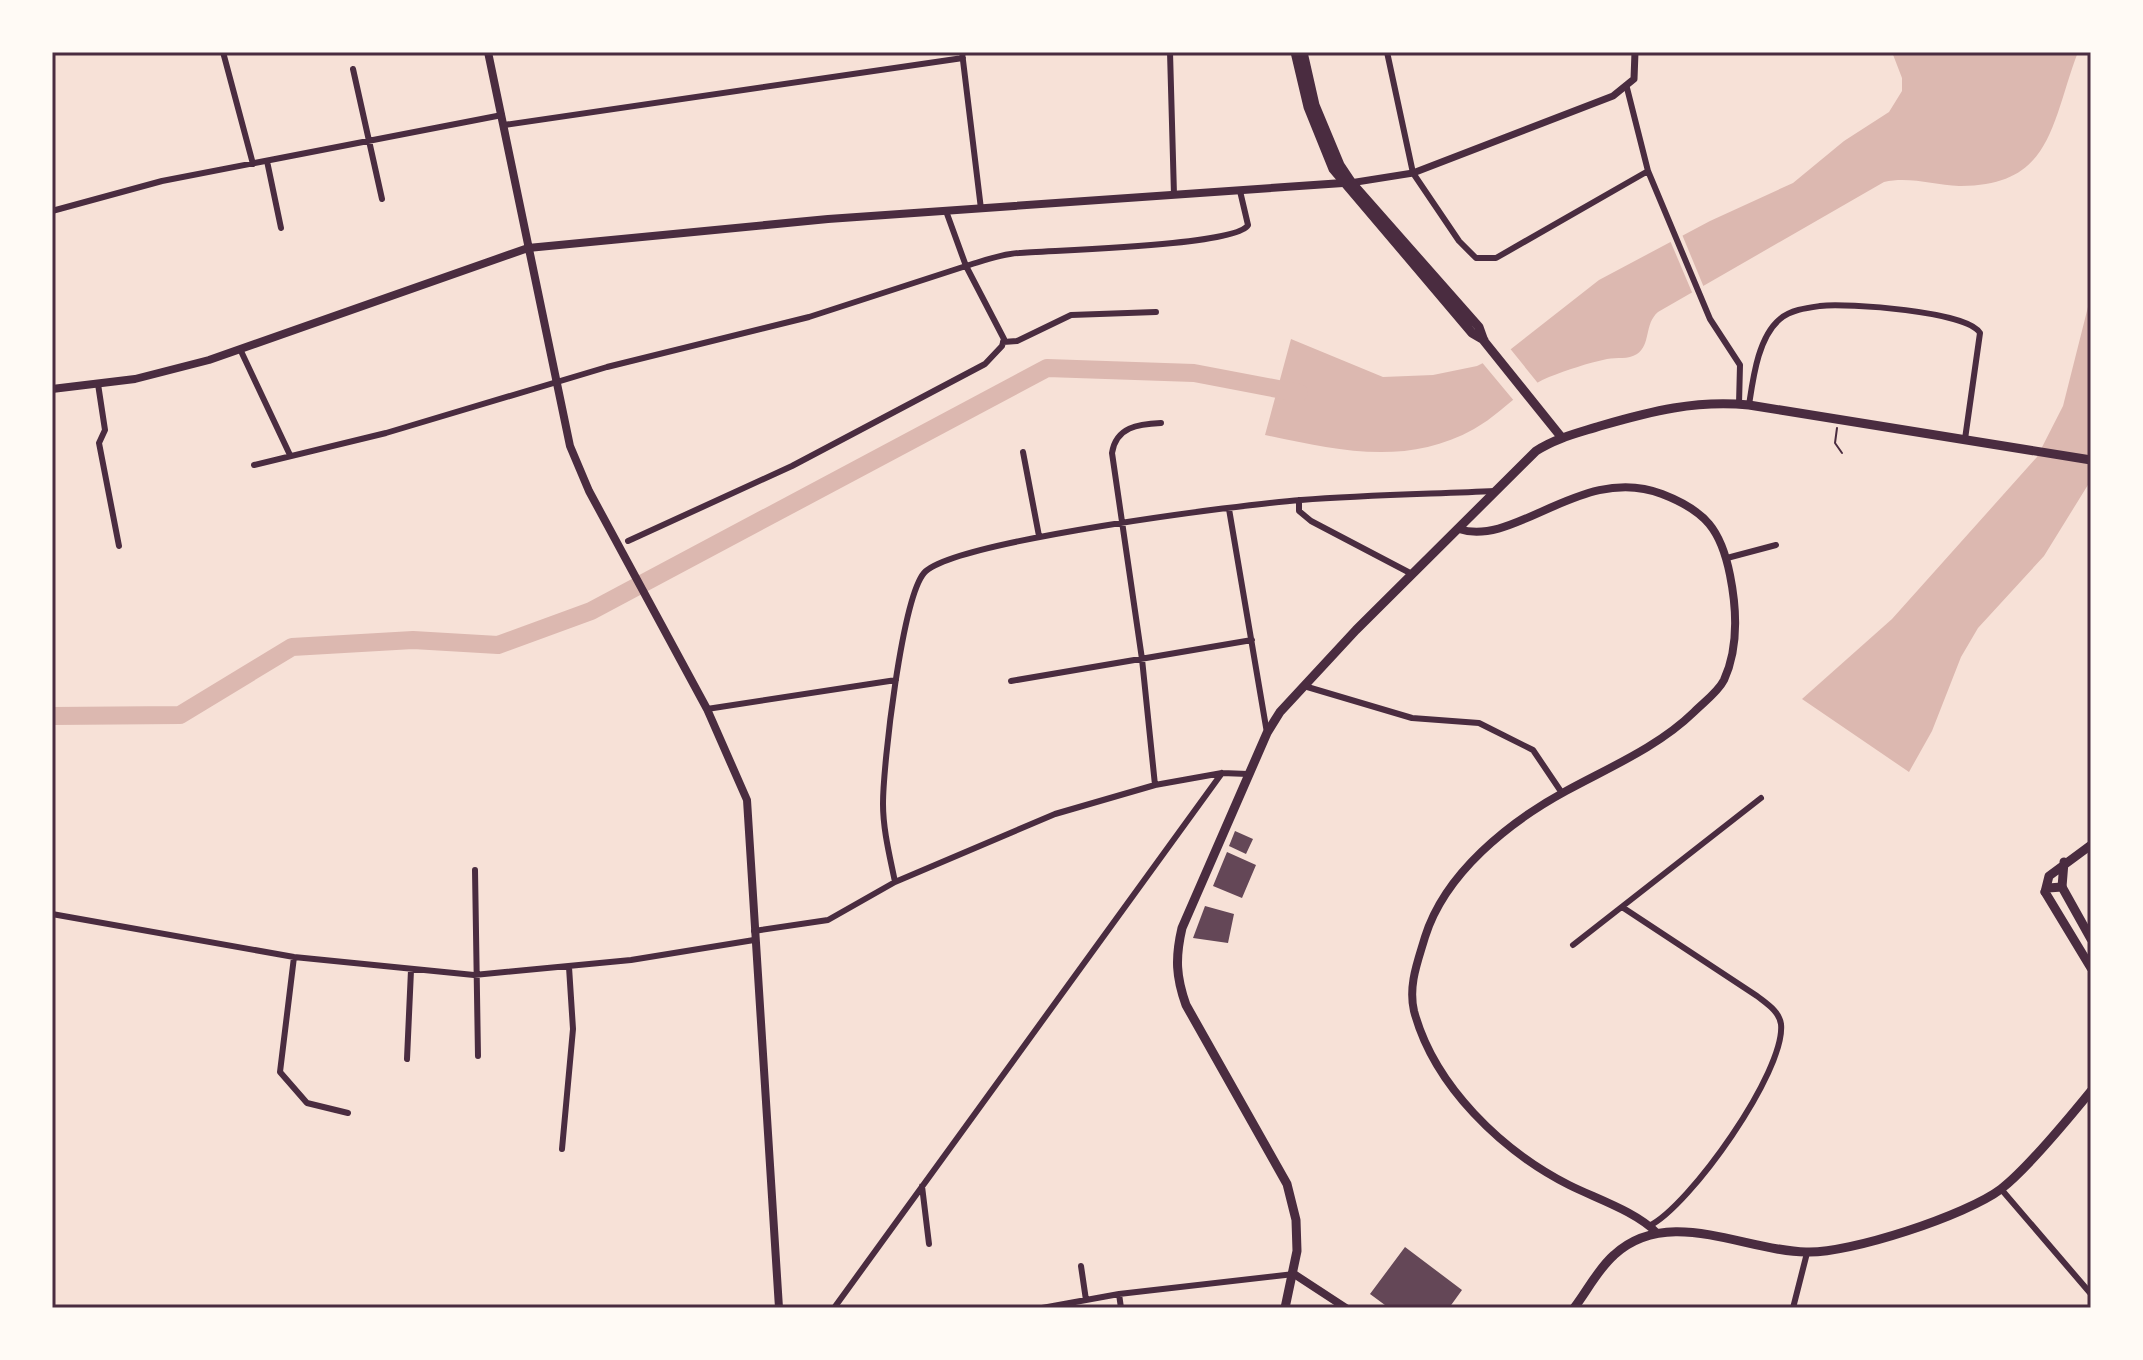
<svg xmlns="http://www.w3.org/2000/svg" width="2143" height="1360" viewBox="0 0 2143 1360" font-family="Raleway,sans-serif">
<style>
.water{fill:#dcb8b0}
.pier{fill:#f7e1d7}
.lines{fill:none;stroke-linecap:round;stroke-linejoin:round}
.river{stroke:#dcb8b0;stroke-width:18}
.building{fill:#644757}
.path{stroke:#4a2c40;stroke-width:2}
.minor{stroke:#4a2c40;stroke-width:6}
.tertiary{stroke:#4a2c40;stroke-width:7}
.secondary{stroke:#4a2c40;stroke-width:8}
.primary{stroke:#4a2c40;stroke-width:9}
.trunk{stroke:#4a2c40;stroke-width:9}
.neatline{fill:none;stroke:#4a2c40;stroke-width:3}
</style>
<rect width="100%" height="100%" fill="#f7e1d7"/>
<path class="water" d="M1892,52H2078C2051,122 2053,187 1959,186C1934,185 1909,176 1884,182L1658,312C1644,324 1651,345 1637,354C1628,360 1617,357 1607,359C1588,363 1567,370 1549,377C1520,389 1500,415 1474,429C1406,467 1336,450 1265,435L1291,339L1383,377L1433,375L1477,366L1511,349L1599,280L1710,221L1793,183L1844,141L1889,112L1902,91V78Z
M2091,295V480L2044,556L1978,628L1961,657L1932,731L1909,772L1802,699L1892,619L2037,457L2063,406Z"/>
<path class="pier" d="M1681,232L1705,290L1694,297L1669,238Z
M1508,346L1541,387L1515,402L1480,360Z"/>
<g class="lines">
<path class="river" d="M52,716L180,715L292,647L413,640L498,645L591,611L1047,368L1194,373L1299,393"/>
</g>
<path class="building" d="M1235,831L1253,839L1246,854L1229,846Z
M1227,852L1256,865L1242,898L1213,886Z
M1205,906L1234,914L1228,943L1193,938Z
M1405,1247L1462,1290L1449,1308H1389L1370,1294Z"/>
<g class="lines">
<path class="path" d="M1837,428L1835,443L1842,453"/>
<path class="minor" d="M223,52L253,164
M962,52L981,209
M1170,52L1174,195
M1387,52L1413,173L1459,241L1476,258H1496L1648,171
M353,69L382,199
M1627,88L1648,171L1710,319L1740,365L1739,404
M504,125L963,58
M267,161L281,228
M52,211L162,181L502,115
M1003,342L1017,341L1071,315L1156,312
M240,349L290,455
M98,384L105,430L99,443L119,546
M1749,405C1753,379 1758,337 1780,319C1791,310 1806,308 1820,306C1847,303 1968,311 1980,333L1965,439
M1023,452L1039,536
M254,465L386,433L607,367L809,317L966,266L946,211
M1299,500V511L1311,521L1412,574
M1229,509L1267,733
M628,541L792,466L985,364L1002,346L1004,339L966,266C983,261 1001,254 1019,253C1052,250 1237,246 1248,225L1240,191
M1727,558L1776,545
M1011,681L1252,640
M1304,686L1412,718L1479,723L1533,750L1562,793
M707,709L896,680
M1155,785L1142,659L1112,453C1116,427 1138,424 1161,423
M475,870L478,1056
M895,882C890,857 883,830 883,804C883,765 902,599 924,573C951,541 1246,504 1301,500C1366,495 1430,494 1495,491
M1622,907L1757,996C1767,1004 1779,1011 1781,1024C1786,1071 1689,1207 1649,1226
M52,914L294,957L474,975L631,960L754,940
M754,931L828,920L895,882L1055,814L1155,785L1222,773L1248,774
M1573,945L1761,798
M294,957L280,1072L307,1103L348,1113
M407,1059L411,970
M562,1149L573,1029L569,967
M922,1186L929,1244
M2001,1189L2091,1294
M1081,1266L1086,1300
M1119,1294L1121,1308
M834,1308L1222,773
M1042,1308L1119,1294L1294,1274
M1793,1308L1807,1253"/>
<path class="tertiary" d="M1350,183L1413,173L1613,96L1634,79L1635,52"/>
<path class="secondary" d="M488,52L570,446L589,491L707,709L747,800L779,1308
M52,389L135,379L209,360L528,248L828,219L1343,183
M1459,529C1515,548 1583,463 1662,494C1706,511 1721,530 1730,575C1737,610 1739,647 1724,680C1718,692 1704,702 1694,712C1658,747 1610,767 1566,791C1509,822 1445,873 1425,937C1418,961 1408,985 1414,1011C1434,1086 1502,1151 1569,1185C1597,1199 1635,1211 1657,1233
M1294,1274L1346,1308"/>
<path class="primary" d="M1295,52L1308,107L1333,169L1472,333L1484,340
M1303,52L1315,105L1340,165L1352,183L1479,327L1484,341L1562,438
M2062,887L2064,862
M2045,892L2049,876L2091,845
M1285,1308L1297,1251L1296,1220L1287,1184L1186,1005C1176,977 1175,958 1182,928L1267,733L1280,712L1356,630L1536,451C1556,438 1578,433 1600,426C1652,411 1695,400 1749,405L2091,460"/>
<path class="trunk" d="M2091,939L2062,887L2048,888L2045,892L2091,968
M1574,1308C1587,1291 1598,1269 1614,1255C1668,1205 1744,1251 1806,1252C1849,1254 1967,1215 2001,1189C2027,1169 2069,1118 2091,1091"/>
</g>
<rect width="2143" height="1360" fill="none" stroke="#fffaf5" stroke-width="108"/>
<rect x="54" y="54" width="2035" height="1252" class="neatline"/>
</svg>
